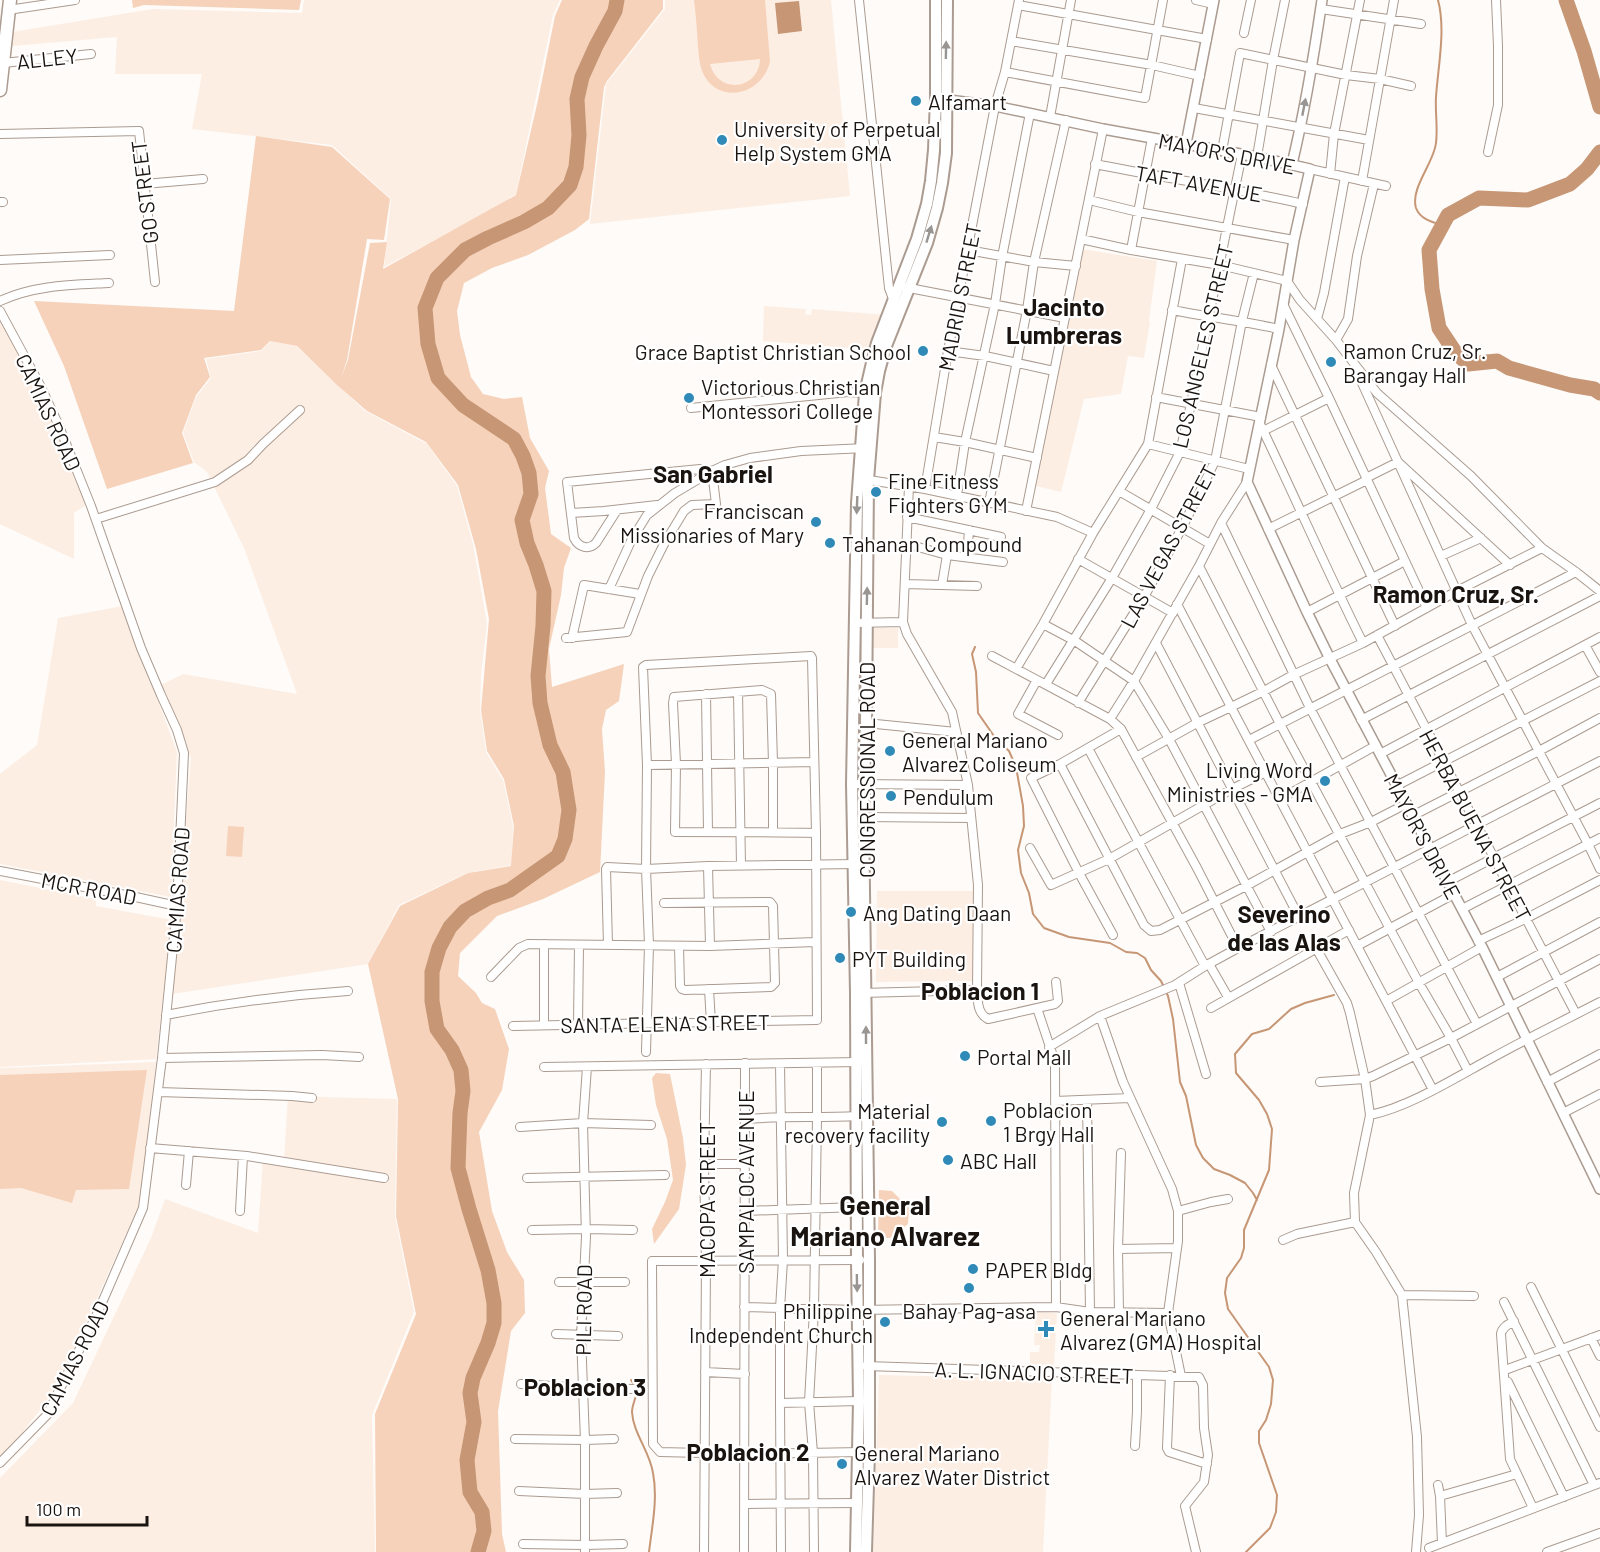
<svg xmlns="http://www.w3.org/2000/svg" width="1600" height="1552" viewBox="0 0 1600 1552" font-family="Barlow,sans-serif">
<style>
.built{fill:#fdeee4}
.green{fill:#f6d2ba;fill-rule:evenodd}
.water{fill:#c69675}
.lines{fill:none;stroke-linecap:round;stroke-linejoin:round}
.stream{stroke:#c69675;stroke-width:2}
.river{stroke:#c69675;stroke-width:15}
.minor-casing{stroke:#ab9b90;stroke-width:10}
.tertiary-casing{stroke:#ab9b90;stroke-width:12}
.secondary-casing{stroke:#ab9b90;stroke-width:14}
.trunk-casing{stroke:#ab9b90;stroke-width:15}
.minor{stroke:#fff;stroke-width:8}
.tertiary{stroke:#fff;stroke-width:9}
.secondary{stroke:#fff;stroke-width:10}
.trunk{stroke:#fff;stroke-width:12}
.oneway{fill:#989593}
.poi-dot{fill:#308ab7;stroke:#fff;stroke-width:2}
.labels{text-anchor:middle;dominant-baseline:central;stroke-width:4.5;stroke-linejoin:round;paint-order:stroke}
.street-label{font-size:21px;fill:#1a1410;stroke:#fff}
.poi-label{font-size:21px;fill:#1a1410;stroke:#fff;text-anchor:start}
.quarter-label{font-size:24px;font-weight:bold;fill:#1a1410;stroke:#fff}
.district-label{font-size:27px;font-weight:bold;fill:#1a1410;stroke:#fff}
</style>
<rect width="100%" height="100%" fill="#fefbf8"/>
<path class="built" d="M304,0H560L553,15L516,194L478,217L384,267L391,199L332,145L192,129L202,74H115L117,37L11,46L12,32L153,9L302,13Z
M665,0H831L850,196L590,224L606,84L665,9Z
M1082,249L1157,261L1149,321L1150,322L1144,358L1128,356L1121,394L1084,399L1061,492L1036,486Z
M764,306L806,309L805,314L811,315L812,309L888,315L875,350L763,341Z
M0,319L38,386L87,504L74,513V559L0,524Z
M271,341L296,346L365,411L427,444L457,486L473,544L487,623L481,676L480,710L486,752L503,780L513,826L512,865L467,873L399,905L368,964L172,994L191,758L177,721L161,685L183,674L297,694L244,548L207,472L194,462L183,433L196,397L211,378L206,359L261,351Z
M123,606L177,752L171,897L0,864V774L37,745L58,618Z
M873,628H898V648H873Z
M0,880L96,899V906L172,920L156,1059L0,1067Z
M877,891H976L975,981L876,982Z
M156,1062L140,1203L84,1327L46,1402L2,1459L0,1457V1068Z
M288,1096L397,1099L395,1216L414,1312L372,1415L375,1552H0V1478L73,1403L151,1238L165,1199L258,1233L263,1159L284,1160Z
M1036,1312L1057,1313L1054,1366L1030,1364V1352H1039L1040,1345H1034Z
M879,1375L1052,1379L1043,1552H873Z"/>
<path class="green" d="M132,0H301L299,10L144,5L133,8Z
M562,0H663V9L607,81L604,87L589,219L575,230L528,255L492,268L464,283L457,311L460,335L471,377L483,394L504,399L522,397L530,438L549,471L545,488L551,534L571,548L564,568L561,595L549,649L552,687L624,664L619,701L606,710L602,729L605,772L600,872L543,899L497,916L460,953L458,976L476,993L482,1003L495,1009L509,1049L502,1090L479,1132L492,1211L507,1252L524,1280L525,1313L511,1331L498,1411L502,1534L506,1552H376L375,1414L416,1314L396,1216L398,1099L368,964L400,906L468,873L511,866L514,826L504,779L487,751L481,710L489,619L476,549L458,485L426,442L367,411L337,385L297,346L270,341L261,350L204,358L210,377L196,395L182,433L193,463L107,489L64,366L34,301L234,311L256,136L332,147L390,199L384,240L367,239L347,360L341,378L348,360L370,243L387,242L383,269L516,195L538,100L555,16Z
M694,0H765L770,61C763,96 716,106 702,71C699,63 699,55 698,47C697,31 696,16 694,0ZM760,59C759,90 718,95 710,64Z
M228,826L244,827L242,857L226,856Z
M147,1070L129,1189L76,1190L72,1203L21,1188L0,1189V1075Z
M656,1073L670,1074L683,1138L686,1165L679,1209L654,1244L652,1229L665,1202L673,1180L667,1139L656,1105L652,1078Z
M879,1190L892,1191L909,1208L908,1224L890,1238H878Z"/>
<path class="water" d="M799,1L802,31L778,34L775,3Z"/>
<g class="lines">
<path class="stream" d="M1438,0C1446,30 1438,66 1436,97C1435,112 1438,128 1436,143C1434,163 1410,188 1416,208C1420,219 1432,222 1442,225
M975,647L972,654L976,672L978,713L996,739L1009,751L1016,767L1023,806L1024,826L1018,850L1021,873L1029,893L1033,914L1044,928L1069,937L1110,943L1126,952L1137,953L1145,958L1151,970L1161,981L1168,996L1173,1019L1180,1082L1186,1096L1196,1145L1203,1158L1214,1169L1230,1175L1245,1183L1253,1193L1257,1200
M631,1380L637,1389C637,1397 632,1404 632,1412C633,1433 650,1452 653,1473C658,1498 652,1527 649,1552
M1246,1552L1270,1528L1276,1512L1277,1495L1259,1443V1431L1266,1420L1271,1404L1273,1380L1269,1367L1228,1309L1225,1293L1227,1278L1241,1258L1244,1248V1230L1269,1170L1272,1129L1267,1114L1259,1100L1236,1073L1235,1054L1252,1034L1269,1029L1291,1009L1305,1003L1334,995"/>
<path class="river" d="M1566,0L1584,51L1600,107
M1600,152L1587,169L1570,184L1528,200L1479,198L1448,215L1429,250L1432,289L1439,328L1455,352L1468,364L1497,361L1509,368L1570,385L1594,389L1600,393
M478,1552L484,1531L482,1512L470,1492L467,1460L474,1422L470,1393L473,1378L488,1343L494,1323V1303L488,1270L469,1209L458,1168L460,1113L463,1091L461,1070L452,1050L437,1029L432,1001V972L439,948L450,927L465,911L488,898L510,890L558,856L565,839L569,810L563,772L550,745L540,703L538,676L543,626L544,591L536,565L527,543L522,520L531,494L529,473L523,456L514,439L463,405L438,378L428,344L425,308L437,278L465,250L488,238L524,222L548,208L570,185L576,167L579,135L577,99L582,77L596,46L615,11L617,0"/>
<defs>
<path id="minor" d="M859,0L889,288L893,299
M1196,0L1213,4
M1018,5L1207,39
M1321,9L1421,24
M8,10L75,0
M1244,33L1251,0
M1011,41L1152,65L1200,76
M3,63L91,54
M1005,72L1145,98L1163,0
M1194,108L1369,140
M1050,117L1071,0
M0,134L139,131L155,282
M1222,151L1240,53L1346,75L1380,79L1411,86
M1488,152L1498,105V46L1496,0
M1257,157L1273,60L1285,0
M1095,164C1164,178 1234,188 1303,204
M1310,169L1386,186
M1330,174L1334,134L1360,0
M1362,181L1394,0
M144,184L203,179
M1089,200L1138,212L1294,240
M0,202H3
M1081,239L1131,250L1220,265L1287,281L1300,300L1336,340L1377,393L1471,476L1542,548L1576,572L1600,591
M968,250L1034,262L1076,266
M1131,250L1152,138
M0,260L110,255
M904,287L1065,318
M0,301C35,285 71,285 109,283
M1283,304L1329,398L1427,608
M1172,310C1208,317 1244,321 1279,329
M0,311L41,387L59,426L91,506L141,648L161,695L177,730L184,753L177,906L162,1058L143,1208L98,1312L47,1415L0,1463
M1317,319L1324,293L1345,177
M1336,340L1348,319L1357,256L1374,184
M948,351L985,356L1054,371
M1271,365L1395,626
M1360,372L1362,383L1472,625L1588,844L1600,869
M1156,397L1261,417
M691,408L848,392L865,393
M1260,424C1295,497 1327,571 1363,643
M1263,431L1329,398
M934,437L965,442L1037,458
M1148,444L1249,469
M1366,478L1398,462L1510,565
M863,479L925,489L1057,517L1093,533
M909,486L903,622L907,634L952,712L968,785L978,885L977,990C978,1002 977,1013 988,1019L1055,1004L1058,1001L1056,982
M925,489L948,351L995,106L1005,72L1019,0
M1119,491L1210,544
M957,495L965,442L995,304L1002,257L1030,113
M989,503L1027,310L1034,262L1066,120
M1026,511L1103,129
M571,513L604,511L657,505
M907,517L1001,537
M96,519L215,482L248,460L263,444L300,410
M1221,523L1310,708L1477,1024
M1268,529L1367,480
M907,544L947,555L1003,562
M1441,556L1481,538
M967,557L969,530
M1078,559L1173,613
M1199,566L1280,724L1419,983L1451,1038L1468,1071
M905,584L977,586
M942,585L947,555
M609,589L631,541L647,515L675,493L712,471L725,465L750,458L801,451L866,448
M1177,604L1231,707L1264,691L1293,675L1363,643L1457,591L1542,548
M1307,612L1405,561
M854,623L903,622
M1043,624L1075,641L1134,681L1169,739L1271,932
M1377,635L1576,1014
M566,638L627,632L648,576L664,544L684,511L692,505L716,504L712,471L700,469L567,482L574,538C579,548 589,550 596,543L617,510
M572,638L584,585L640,594
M1156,643L1299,917
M1585,645L1600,672
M992,656L1110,719L1121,729L1197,868L1238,948
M1016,669L1043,624L1093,533L1148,444L1182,259
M1037,680L1018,714L1058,735
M1046,684L1112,578L1151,509L1180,452L1191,404L1242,154
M738,692L741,865
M706,694L708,832
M1078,703L1144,597L1182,528L1215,461L1242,321L1254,273
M1110,719L1134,681L1199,566L1221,523L1247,482
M1361,720L1600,596
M866,723L956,732
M1249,740L1576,572
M1088,748L1205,966
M1380,754L1600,637
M1136,757L1197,723L1231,707L1433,1090
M1060,764L1144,925L1151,931L1160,930L1246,886L1340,834L1371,822L1406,804
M647,765L814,762
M852,784L968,785
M1396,786L1600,681
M1280,799L1375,746
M1412,816L1539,751L1600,718
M863,817L971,818
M773,832V763L771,694L762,690L674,697L673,703L676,764L675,832C722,832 769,832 816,833
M1030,848L1051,885L1109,859L1232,789L1266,772
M708,866L710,946
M0,871L131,896L177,906
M1447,882L1600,803
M664,903L770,902L773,906L775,983L771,987L685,990L682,989L680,986L679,946
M1462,909L1600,838
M1113,935L1079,873L1031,778L1060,764L1121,729
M1478,941L1525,919L1600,880
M544,944V1025
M608,945L606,869L607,867L646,869L708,866L857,864
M1357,946L1454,894
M1316,948L1347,1003L1350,1013L1365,1079L1370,1115L1354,1193L1355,1222L1376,1252L1402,1295L1417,1437L1419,1515L1416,1552
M1209,964L1228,997
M491,977L519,948L528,944L710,946L815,942
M1497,977L1600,922
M1179,983L1206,1074
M709,989L711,1023
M861,993L977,990
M1386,1001L1482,947
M1037,1008L1055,1062L1056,1307
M1211,1008L1349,930
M166,1015C226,1003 287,995 348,991
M1100,1016L1123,1082L1172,1189L1178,1211V1241L1168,1313L1181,1376
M578,1024L579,945
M513,1026L817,1020L816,833L812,658L811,656L646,665L643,667L647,765L646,869L649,945L646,1052
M1049,1047L1100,1016L1175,985L1205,966L1238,948L1600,761
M162,1058L322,1055L359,1057
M780,1064L783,1260L780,1309V1403L781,1552
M544,1067L860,1062
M1320,1082L1365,1079L1373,1076L1451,1038L1600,959
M1547,1082L1600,1054
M158,1092L292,1096L312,1098
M1087,1100L1090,1312
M1055,1101L1130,1098
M1563,1113L1600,1094
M1370,1115C1409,1107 1455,1078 1490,1059C1526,1039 1563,1021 1600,1002
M745,1119C782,1116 819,1118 857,1116
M520,1127L583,1123L651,1125
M150,1148L247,1156L384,1178
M704,1164H746
M527,1178L665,1175
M186,1185L189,1151
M240,1211L243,1156
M745,1211L857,1207
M1178,1211L1211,1202L1228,1199
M532,1230L586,1229L633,1230
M1283,1240L1297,1234L1355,1222
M1118,1249L1177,1248
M860,1260L652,1261L653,1444L660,1452L745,1454L862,1452
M559,1282H625
M1531,1287L1600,1427
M1402,1295L1474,1296
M1504,1302L1594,1485
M744,1307L858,1310L1056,1307L1090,1312L1168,1313
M1119,1312L1118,1249L1121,1153
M1514,1321C1509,1324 1502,1327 1501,1334L1510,1459L1533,1508
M556,1334L618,1336
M1591,1338L1600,1356
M866,1366L1199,1377L1203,1385L1204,1428L1208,1455L1204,1482L1185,1506L1196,1552
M1505,1370L1600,1335
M705,1372L745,1374
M1170,1375L1167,1448L1169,1452L1207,1464
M1508,1382L1564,1497
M521,1384L583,1388L634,1389
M780,1403L859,1401
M515,1439L585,1440L614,1439
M1135,1446L1137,1411V1375
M1438,1485L1440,1496L1442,1543
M519,1491L585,1494L617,1493
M1440,1496L1517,1474
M745,1504L857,1503
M523,1544L585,1545L623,1544
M1429,1548L1600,1483
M585,1552V1440L581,1336L586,1237L583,1123L587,1067
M704,1552L706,1261L704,1164L706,1064
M744,1552L745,1063
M814,1552L813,1453L809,1402L814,1310L817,1118V1063
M1547,1552L1600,1533"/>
<path id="tertiary" d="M941,99L995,106L1103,129L1257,157L1310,169L1294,240L1279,329L1247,482L1307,612L1330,659L1482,947L1600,1189
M1186,144L1214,0
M1292,164C1305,110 1314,55 1322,0"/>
<path id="secondary" d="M856,1552L859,1401L857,1260L856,993L852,784L857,503L865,393L871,367L877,343L917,239L927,204L931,181L934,150L936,99V0
M866,1552L869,1452V1260L863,817L866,723L868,480L875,393L879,371L886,346L927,243L937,208L942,183L946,153L947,0"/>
<path id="trunk" d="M0,90L10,0"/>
</defs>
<use href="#minor" class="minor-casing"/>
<use href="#tertiary" class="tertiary-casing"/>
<use href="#secondary" class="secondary-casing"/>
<use href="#trunk" class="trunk-casing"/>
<use href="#minor" class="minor"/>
<use href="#tertiary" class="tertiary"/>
<use href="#secondary" class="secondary"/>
<use href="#trunk" class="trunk"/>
</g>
<defs><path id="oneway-solid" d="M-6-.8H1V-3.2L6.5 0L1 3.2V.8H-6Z" transform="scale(1.5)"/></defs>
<g class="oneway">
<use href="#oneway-solid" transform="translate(946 50) rotate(-89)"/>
<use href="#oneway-solid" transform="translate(1304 107) rotate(-79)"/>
<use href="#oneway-solid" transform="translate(929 234) rotate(-73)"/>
<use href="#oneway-solid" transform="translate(857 505) rotate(92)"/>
<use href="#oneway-solid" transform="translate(867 596) rotate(-89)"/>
<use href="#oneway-solid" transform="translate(866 1035) rotate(-90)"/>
<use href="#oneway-solid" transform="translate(857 1283) rotate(89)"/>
</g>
<g class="poi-dot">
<circle cx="916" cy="101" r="6"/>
<circle cx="722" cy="140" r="6"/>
<circle cx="923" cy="351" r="6"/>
<circle cx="1331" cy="362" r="6"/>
<circle cx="689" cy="398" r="6"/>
<circle cx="876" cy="492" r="6"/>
<circle cx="816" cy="522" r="6"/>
<circle cx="830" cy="543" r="6"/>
<circle cx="890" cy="751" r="6"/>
<circle cx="1325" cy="781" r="6"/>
<circle cx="891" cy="796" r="6"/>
<circle cx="851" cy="912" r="6"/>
<circle cx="840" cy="958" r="6"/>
<circle cx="965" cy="1056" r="6"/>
<circle cx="991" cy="1121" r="6"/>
<circle cx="942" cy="1122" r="6"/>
<circle cx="948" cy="1160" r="6"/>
<circle cx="973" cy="1269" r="6"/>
<circle cx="969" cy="1288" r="6"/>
<circle cx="885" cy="1322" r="6"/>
<path d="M1043 1320h6v6h6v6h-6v6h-6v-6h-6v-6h6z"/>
<circle cx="842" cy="1464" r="6"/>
</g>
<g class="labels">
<g class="street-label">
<text transform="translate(47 58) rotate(-6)">ALLEY</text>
<text transform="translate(1227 153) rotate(11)">MAYOR'S DRIVE</text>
<text transform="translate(1199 183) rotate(10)">TAFT AVENUE</text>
<text transform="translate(144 192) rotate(-97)">GO STREET</text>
<text transform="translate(959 297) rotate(-79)">MADRID STREET</text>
<text transform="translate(1202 346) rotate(-77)">LOS ANGELES STREET</text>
<text transform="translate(49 412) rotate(65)">CAMIAS ROAD</text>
<text transform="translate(1168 546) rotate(-62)">LAS VEGAS STREET</text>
<text transform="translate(866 770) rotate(-90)">CONGRESSIONAL ROAD</text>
<text transform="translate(1476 825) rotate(62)">HERBA BUENA STREET</text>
<text transform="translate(1423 836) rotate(62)">MAYOR'S DRIVE</text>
<text transform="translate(89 888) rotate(11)">MCR ROAD</text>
<text transform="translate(177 890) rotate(-86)">CAMIAS ROAD</text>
<text transform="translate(665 1023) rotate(-1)">SANTA ELENA STREET</text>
<text transform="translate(745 1182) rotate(-90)">SAMPALOC AVENUE</text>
<text transform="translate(706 1200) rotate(-90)">MACOPA STREET</text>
<text transform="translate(583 1310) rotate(-89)">PILI ROAD</text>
<text transform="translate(74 1358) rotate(-63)">CAMIAS ROAD</text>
<text transform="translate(1034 1372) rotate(2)">A. L. IGNACIO STREET</text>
</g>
<g class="poi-label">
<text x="928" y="101">Alfamart</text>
<text x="734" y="128">University of Perpetual<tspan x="734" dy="24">Help System GMA</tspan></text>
<text x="1343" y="350">Ramon Cruz, Sr.<tspan x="1343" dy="24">Barangay Hall</tspan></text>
<text x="911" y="351" text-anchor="end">Grace Baptist Christian School</text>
<text x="701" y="386">Victorious Christian<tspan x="701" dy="24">Montessori College</tspan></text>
<text x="888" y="480">Fine Fitness<tspan x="888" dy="24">Fighters GYM</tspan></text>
<text x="804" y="510" text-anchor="end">Franciscan<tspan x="804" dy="24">Missionaries of Mary</tspan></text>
<text x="842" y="543">Tahanan Compound</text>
<text x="902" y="739">General Mariano<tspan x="902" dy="24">Alvarez Coliseum</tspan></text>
<text x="1313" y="769" text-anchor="end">Living Word<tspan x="1313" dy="24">Ministries - GMA</tspan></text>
<text x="903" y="796">Pendulum</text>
<text x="863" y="912">Ang Dating Daan</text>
<text x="852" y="958">PYT Building</text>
<text x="977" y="1056">Portal Mall</text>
<text x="1003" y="1109">Poblacion<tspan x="1003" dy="24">1 Brgy Hall</tspan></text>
<text x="930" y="1110" text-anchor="end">Material<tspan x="930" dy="24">recovery facility</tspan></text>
<text x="960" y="1160">ABC Hall</text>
<text x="985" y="1269">PAPER Bldg</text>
<text x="873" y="1310" text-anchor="end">Philippine<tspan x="873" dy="24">Independent Church</tspan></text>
<text x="969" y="1310" text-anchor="middle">Bahay Pag-asa</text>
<text x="1060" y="1317">General Mariano<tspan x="1060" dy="24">Alvarez (GMA) Hospital</tspan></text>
<text x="854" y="1452">General Mariano<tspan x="854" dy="24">Alvarez Water District</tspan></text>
</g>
<g class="quarter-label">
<text x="1064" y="306">Jacinto<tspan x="1064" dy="28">Lumbreras</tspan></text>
<text x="713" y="473">San Gabriel</text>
<text x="1456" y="593">Ramon Cruz, Sr.</text>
<text x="1284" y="913">Severino<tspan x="1284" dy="28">de las Alas</tspan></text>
<text x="980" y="990">Poblacion 1</text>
<text x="585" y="1386">Poblacion 3</text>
<text x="748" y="1451">Poblacion 2</text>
</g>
<g class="district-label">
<text x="885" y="1204">General<tspan x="885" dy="31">Mariano Alvarez</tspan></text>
</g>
</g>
<path d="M27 1516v9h120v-9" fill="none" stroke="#1a1410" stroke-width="3"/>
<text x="36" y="1516" font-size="18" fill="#1a1410" stroke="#ffffff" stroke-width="4.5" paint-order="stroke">100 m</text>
</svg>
